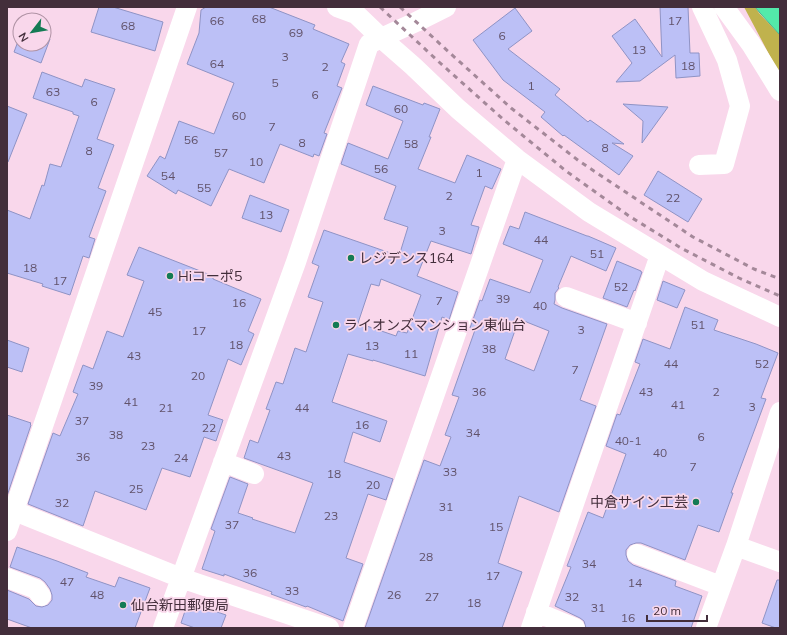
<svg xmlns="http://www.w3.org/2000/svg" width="787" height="635" viewBox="0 0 787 635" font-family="Mulish,'Noto Sans JP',sans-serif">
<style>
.green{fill:#c0b24d}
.water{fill:#53eaaa;stroke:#4eb289}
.building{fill:#bcc0f6;stroke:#8f93c5;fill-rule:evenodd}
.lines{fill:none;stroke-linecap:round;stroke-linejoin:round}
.minor{stroke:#fff;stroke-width:20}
.rail{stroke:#a48899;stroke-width:3;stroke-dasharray:5 5;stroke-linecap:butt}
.poi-dot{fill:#147b54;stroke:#f9d7eb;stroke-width:1.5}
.labels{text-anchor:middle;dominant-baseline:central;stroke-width:3.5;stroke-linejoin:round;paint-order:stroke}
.number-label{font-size:12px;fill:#61526a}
.poi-label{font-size:14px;fill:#432e3b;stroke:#f9d7eb;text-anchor:start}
</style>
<rect width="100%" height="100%" fill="#f9d7eb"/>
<path class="green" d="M744,7H755L759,13L780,35V75Z"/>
<path class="water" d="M755,7H780V35L760,13Z"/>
<path class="building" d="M99,7H113L163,22L155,51L91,32Z
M206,7H269L315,25L313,29L349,44L341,62L345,64L337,86L342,88L324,133L327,134L319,156L314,154L313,157L280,144L264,183L229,169L211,206L178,190L176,194L147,176L160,156L165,159L179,121L214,134L234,83L187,64L199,33L201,10Z
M660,7H688L690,53H699L700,76L676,78L675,55L640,81L616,82L632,63L612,36L635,19L662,57Z
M515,8L532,31L508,49L560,89L555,95L588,122L590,120L624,144L612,143L633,156L619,175L564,135L563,136L541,117L545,112L503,80L473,40Z
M20,36V44H44V37L50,39L41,63L14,52Z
M42,72L82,87L85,79L115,89L97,139L114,145L98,188L106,191L89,237L95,239L89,258L83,256L70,295L42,286L43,284L7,273V210L30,219L42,185L44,186L50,164L61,167L79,116L73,114V112L33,98Z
M373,86L423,105L424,103L440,109L429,137H431L418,169L455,183L467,155L501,169L492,189L485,186L471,225L479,227L471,254L431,241L417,276L458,292L449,320L442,317L425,376L373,360V361L348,354L332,402L387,421L380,442L353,432L344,462L393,479L386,500L368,494L346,558L363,564L343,621L307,606L306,607L271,594L272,592L224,574V576L202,569L215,531L211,529L230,477L248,484L238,513L253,518L252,519L295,533L313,483L244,458L250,440L258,443L270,410L266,409L276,382L283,384L295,348L306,352L323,302L308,297L319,266L312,263L324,230L399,256L408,227L384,219L396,186L341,164L348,143L388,159L403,121L366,105ZM381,279L421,295L407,333L398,331L396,336L358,323L371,284L379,286Z
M623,104L668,107L642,143L643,121Z
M7,106L27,114L8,162H7Z
M658,171L702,199L688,222L644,195Z
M250,195L289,210L281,232L242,218Z
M525,212L587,236H588L616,248L606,271L571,256L558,287L559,288L555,293V300L554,304L562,308L607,324L580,400L596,406L559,512L519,496L498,563L522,572L502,628H365L424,460L440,466L451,437L445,435L459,397L452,395L475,330L470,328L480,300L482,301L490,279L530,293L543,260L503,244L510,226L519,229ZM519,319L549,331L534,371L505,359Z
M139,247L213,276V279L261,299L248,331L254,334L241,365L228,359L208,415L223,420L216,441L204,437L190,477L162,468L146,510L95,491L83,526L28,504L53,433L60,436L78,394L73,392L83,365L93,369L107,331L123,337L144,281L127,275Z
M617,261L641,271V272H642L635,291L634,290L627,307L603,298Z
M663,281L685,290L677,308L657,300Z
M685,307L718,320L714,330L756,344L778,353L761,398L766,399L731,493H733L719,532L698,525L685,560L641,543H636L630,545L626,550V555L628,561L633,565L676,581L675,586L702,596L691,628H586L584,621L580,618L555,606L571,567L567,566L588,512L603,518L626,454L606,446L617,414L620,415L640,364L635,362L643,339L670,349Z
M7,340L29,348L22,372L7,367Z
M7,415L31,423L30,424L31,425L7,496Z
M17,547L57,561L88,573L86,577L115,587L119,577L150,588L135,628H32L7,619V590L29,599L36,606L42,607L48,605L52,600V595L50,589L45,582L40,578L10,567Z
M777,580H780V628H776L762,623Z
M188,602L226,615L221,628H195L181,623Z"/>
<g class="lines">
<path class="minor" d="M337,7L356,14L381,38L413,66L458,109L517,159L589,212L703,281L780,317
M724,7L751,44L780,91
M699,165L724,164L740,106L727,60L702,7
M566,297L637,323
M223,462L254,474
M7,508L181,578L329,628
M7,531L187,7
M736,546L780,562
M637,554L721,586
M7,578L36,589L41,596
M536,612L575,628
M163,628L296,262L369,44L381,38L416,22L446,7
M353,628L517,159
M531,628L660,255
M706,628L736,546L780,412"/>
<path class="rail" d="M380,7L439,62L504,120L566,171L629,216L681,248L739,278L780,296
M400,7L451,54L511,108L579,161L693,237L754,269L780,279"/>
</g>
<g class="poi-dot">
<circle cx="351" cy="258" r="4"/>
<circle cx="170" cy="276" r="4"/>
<circle cx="336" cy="325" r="4"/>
<circle cx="696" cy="502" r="4"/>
<circle cx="123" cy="605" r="4"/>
</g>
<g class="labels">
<g class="number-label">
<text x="259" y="18">68</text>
<text x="217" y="20">66</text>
<text x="675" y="20">17</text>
<text x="128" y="25">68</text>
<text x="296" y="32">69</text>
<text x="502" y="35">6</text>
<text x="639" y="49">13</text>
<text x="285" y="56">3</text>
<text x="217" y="63">64</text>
<text x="688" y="65">18</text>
<text x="325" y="66">2</text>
<text x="275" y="82">5</text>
<text x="531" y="85">1</text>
<text x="53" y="91">63</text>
<text x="315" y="94">6</text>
<text x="94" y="101">6</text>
<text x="401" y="108">60</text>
<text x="239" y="115">60</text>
<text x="272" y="126">7</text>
<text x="191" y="139">56</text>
<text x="302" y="142">8</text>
<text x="411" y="143">58</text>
<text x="605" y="147">8</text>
<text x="89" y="150">8</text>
<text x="221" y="152">57</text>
<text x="256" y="161">10</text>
<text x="381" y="168">56</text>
<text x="479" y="172">1</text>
<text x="168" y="175">54</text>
<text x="204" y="187">55</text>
<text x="449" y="195">2</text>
<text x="673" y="197">22</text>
<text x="266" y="214">13</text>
<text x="442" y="230">3</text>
<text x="541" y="239">44</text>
<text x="597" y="253">51</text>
<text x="30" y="267">18</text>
<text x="60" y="280">17</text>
<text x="621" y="286">52</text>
<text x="503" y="298">39</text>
<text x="439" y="300">7</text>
<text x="239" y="302">16</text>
<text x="540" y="305">40</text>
<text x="155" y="311">45</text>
<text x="698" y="324">51</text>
<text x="581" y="329">3</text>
<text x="199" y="330">17</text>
<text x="236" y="344">18</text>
<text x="372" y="345">13</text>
<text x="489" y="348">38</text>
<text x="411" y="353">11</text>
<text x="134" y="355">43</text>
<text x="671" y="363">44</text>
<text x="762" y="363">52</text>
<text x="575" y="369">7</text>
<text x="198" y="375">20</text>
<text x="96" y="385">39</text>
<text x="479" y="391">36</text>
<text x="646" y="391">43</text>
<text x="716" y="391">2</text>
<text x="131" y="401">41</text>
<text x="678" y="404">41</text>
<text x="752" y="406">3</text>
<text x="166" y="407">21</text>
<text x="302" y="407">44</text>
<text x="82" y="420">37</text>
<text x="362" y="424">16</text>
<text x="209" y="427">22</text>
<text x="473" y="432">34</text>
<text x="116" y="434">38</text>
<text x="701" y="436">6</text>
<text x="628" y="440">40-1</text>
<text x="148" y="445">23</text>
<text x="660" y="452">40</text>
<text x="284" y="455">43</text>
<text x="83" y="456">36</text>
<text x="181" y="457">24</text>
<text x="693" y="466">7</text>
<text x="450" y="471">33</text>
<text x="334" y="473">18</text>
<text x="373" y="484">20</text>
<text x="136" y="488">25</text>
<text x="62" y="502">32</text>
<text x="446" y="506">31</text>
<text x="331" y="515">23</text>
<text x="232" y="524">37</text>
<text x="496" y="526">15</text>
<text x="426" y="556">28</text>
<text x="589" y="563">34</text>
<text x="250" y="572">36</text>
<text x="493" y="575">17</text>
<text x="67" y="581">47</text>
<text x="635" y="582">14</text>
<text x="292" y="590">33</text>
<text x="97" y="594">48</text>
<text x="394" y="594">26</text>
<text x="432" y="596">27</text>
<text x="572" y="596">32</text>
<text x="474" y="602">18</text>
<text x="598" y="607">31</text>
<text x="628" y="617">16</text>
</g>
<g class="poi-label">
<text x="359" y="258">レジデンス164</text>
<text x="178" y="276">Hiコーポ5</text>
<text x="344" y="325">ライオンズマンション東仙台</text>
<text x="688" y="502" text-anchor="end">中倉サイン工芸</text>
<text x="131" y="605">仙台新田郵便局</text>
</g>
</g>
<rect width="787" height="635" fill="none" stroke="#432e3b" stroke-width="16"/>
<g transform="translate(32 32) rotate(239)"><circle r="19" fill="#f9d7eb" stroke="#b093a5"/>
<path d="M0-3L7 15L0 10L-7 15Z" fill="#147b54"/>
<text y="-6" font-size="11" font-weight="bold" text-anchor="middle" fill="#432e3b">N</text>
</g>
<path d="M647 615v6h60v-6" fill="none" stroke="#432e3b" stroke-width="2"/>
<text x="653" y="615" font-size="12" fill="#432e3b" stroke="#f9d7eb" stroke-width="3" paint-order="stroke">20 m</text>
</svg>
